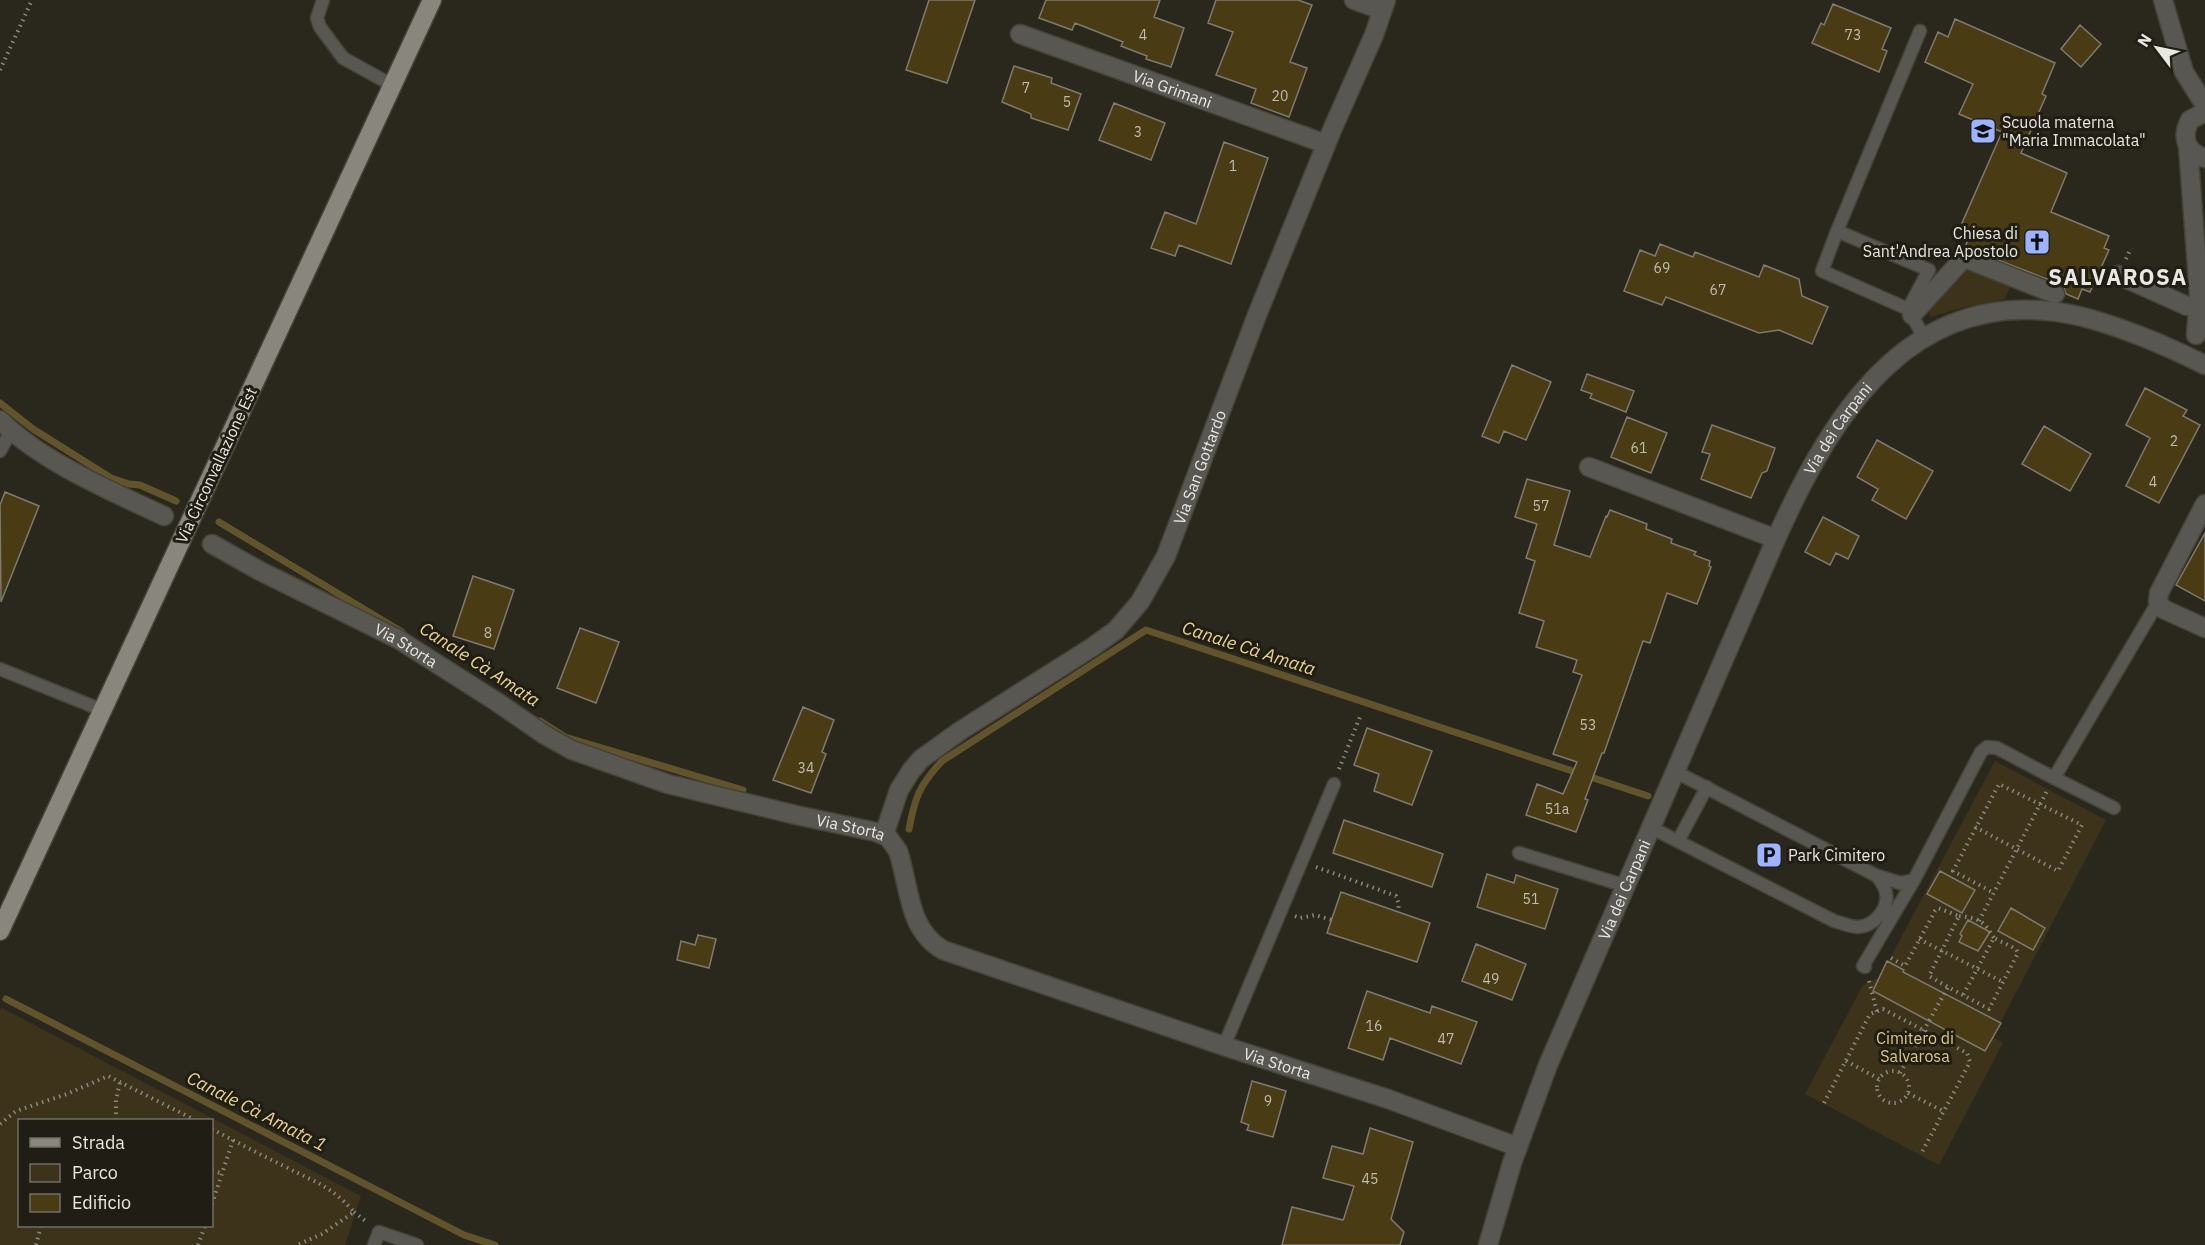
<svg xmlns="http://www.w3.org/2000/svg" width="2205" height="1245" viewBox="0 0 2205 1245" font-family="'IBM Plex Sans',sans-serif">
<style>
.green{fill:#3c331a;fill-rule:evenodd}
.lines{fill:none;stroke-linecap:round;stroke-linejoin:round}
.stream{stroke:#61542d;stroke-width:7}
.building{fill:#493c15;stroke:#7e7a6f;stroke-width:1.5}
.service-casing{stroke:#454238;stroke-width:15}
.pedestrian-casing{stroke:#454238;stroke-width:21}
.minor-casing{stroke:#454238;stroke-width:21}
.tertiary-casing{stroke:#454238;stroke-width:21}
.primary-casing{stroke:#454238;stroke-width:21}
.path{stroke:#8b8880;stroke-width:4;stroke-dasharray:1.5 4.5;stroke-linecap:butt}
.service{stroke:#585752;stroke-width:12}
.pedestrian{stroke:#585752;stroke-width:18}
.minor{stroke:#585752;stroke-width:18}
.tertiary{stroke:#585752;stroke-width:18}
.primary{stroke:#89867d;stroke-width:18}
.labels{text-anchor:middle;dominant-baseline:central;stroke-width:6;stroke-linejoin:round;paint-order:stroke}
.number-label{font-size:14px;fill:#c1bcae}
.street-label{font-size:16px;fill:#e9e7e1;stroke:#201d14}
.poi-label{font-size:16px;fill:#e9e7e1;stroke:#201d14;text-anchor:start}
.park-label{font-size:16px;fill:#dec886;stroke:#201d14}
.water-label{font-size:18px;font-style:italic;fill:#ebd492;stroke:#201d14}
.district-label{font-size:22px;font-weight:bold;letter-spacing:1.5px;fill:#e9e7e1;stroke:#201d14}
</style>
<rect width="100%" height="100%" fill="#2a271d"/>
<path class="green" d="M1968,263L2012,282L2005,299L1965,307L1930,317L1929,311Z
M1995,761L2106,820L1993,1037L2003,1043L1939,1165L1805,1094L1863,985L1880,977Z
M2,1008L361,1196L345,1245H0V1011ZM20,1120H212V1226H20Z"/>
<g class="lines">
<path class="stream" d="M0,403L33,429L111,478L129,484L140,485L176,501
M219,522L402,632
M540,721L565,737L743,790
M909,829C915,797 919,786 942,761L1146,630L1648,796
M6,999L464,1235L495,1245"/>
</g>
<path class="building" d="M929,0H975L947,83L906,70Z
M1046,0H1160L1154,17L1184,28L1171,67L1146,59L1147,56L1121,46L1123,42L1075,23L1072,30L1039,18Z
M1216,0H1298L1312,5L1290,62L1307,68L1289,117L1251,103L1256,89L1216,75L1233,32L1208,23Z
M1833,4L1891,28L1882,49L1887,51L1879,72L1812,43L1821,23L1824,25Z
M1955,19L2055,63L2042,94L2046,96L2021,153L2067,173L2051,212L2109,236L2104,248L2109,250L2090,292L2082,289L2078,299L2066,294L2064,288L2059,284L1965,247L1969,237L1962,223L2002,132L1959,114L1973,84L1925,62L1938,32L1948,37Z
M2080,25L2101,44L2081,67L2061,49Z
M1014,66L1052,78L1051,83L1081,94L1068,130L1031,118V114L1002,102Z
M1114,103L1165,123L1151,160L1099,140Z
M1224,142L1268,158L1231,264L1179,245L1175,256L1151,248L1165,212L1196,224Z
M1660,244L1693,257L1695,252L1759,277L1764,265L1799,279L1802,296L1828,307L1812,344L1779,330L1759,333L1666,297L1662,305L1624,291L1640,250L1655,256Z
M1512,365L1551,382L1526,440L1504,431L1499,443L1482,436Z
M1587,374L1634,391L1626,412L1590,398L1592,394L1581,390Z
M2145,388L2187,410L2183,416L2200,425L2159,503L2126,486L2150,438L2126,425Z
M1627,417L1667,433L1651,473L1611,457Z
M1712,425L1775,448L1767,471L1762,473L1751,498L1701,479L1710,454L1702,452Z
M2044,426L2091,454L2070,491L2022,464Z
M1877,440L1933,471L1906,519L1872,500L1878,489L1857,477Z
M1527,479L1570,491L1554,545L1590,557L1606,516L1607,517L1610,510L1647,524L1646,529L1672,539L1671,543L1696,552L1694,555L1710,561L1709,566L1711,567L1697,604L1667,593L1650,643L1643,641L1604,753H1602L1585,799L1588,800L1576,832L1526,815L1537,784L1563,794L1577,762L1553,754L1582,675L1573,672L1577,660L1536,647L1544,621L1519,613L1535,561L1526,558L1537,524L1515,517Z
M5,492L39,506L1,602L0,505Z
M1823,517L1859,536L1848,559L1836,553L1830,565L1805,552Z
M2205,533V601L2176,585Z
M473,576L514,590L494,649L453,636Z
M580,628L619,642L596,703L557,688Z
M803,707L834,720L822,752L826,754L811,793L773,780Z
M1367,728L1432,751L1412,805L1374,791L1379,774L1354,765Z
M1344,820L1443,854L1432,887L1333,853Z
M1940,871L1975,890L1962,913L1927,894Z
M1487,874L1514,883L1516,875L1558,889L1545,929L1477,907Z
M1341,892L1430,923L1417,962L1327,933Z
M2011,908L2045,928L2033,950L1998,931Z
M1968,920L1990,932L1978,951L1959,942L1962,936L1960,934Z
M698,935L716,939L709,968L677,960L681,941L695,945Z
M1476,944L1526,964L1512,1000L1462,981Z
M1887,961L1904,970L1903,972L2001,1023L1985,1051L1873,991Z
M1367,991L1430,1013L1432,1006L1477,1022L1461,1064L1390,1038L1383,1060L1348,1048Z
M1252,1081L1286,1091L1273,1137L1247,1130L1249,1125L1241,1122Z
M1370,1128L1413,1142L1391,1219L1404,1232L1400,1245H1282L1292,1207L1343,1220L1344,1218L1354,1186L1323,1178L1332,1146L1363,1154Z"/>
<g class="lines">
<defs>
<path id="service" d="M323,0L317,18L320,27L343,58L392,85
M1837,231L1920,31
M1908,309L1929,270L1837,231L1822,271L1908,309L1924,337
M0,451L11,431
M0,669L102,710
M2054,778L2114,808
M1652,828L1834,921C1842,923 1851,927 1858,927C1874,926 1889,909 1886,893C1885,886 1881,882 1877,876L1676,772
M1678,841L1707,787
M1519,853L1626,886
M1878,876L1900,883L1914,880L1981,752L1987,747L1997,748L2054,778L2158,602
M1865,967L1863,966L1914,880
M1224,1046L1334,784
M374,1245L379,1232L417,1245"/>
<path id="pedestrian" d="M2118,275L2187,306
M1912,315L1964,258L2055,294"/>
<g id="minor">
<path d="M1354,0L1382,10"/>
<path id="s1" d="M1020,34L1326,144"/>
<path d="M0,420C40,461 111,491 164,516"/>
<path d="M1589,467L1776,539"/>
<path d="M2205,504L2159,593L2158,602L2163,609L2205,628"/>
<path id="s2" d="M212,544L260,571L398,639L497,702L545,735L572,750L668,784L796,815L876,832L888,837L898,851C910,886 907,929 943,950L1224,1046L1388,1099L1518,1147"/>
<path id="s3" d="M884,835L899,790L911,771L921,759L960,731L1094,646L1116,630L1140,602L1166,556L1257,315L1332,130L1374,35L1386,0"/>
</g>
<g id="tertiary">
<path d="M2163,0L2184,72L2205,105"/>
<path d="M2205,112L2190,120C2181,137 2186,153 2205,158"/>
<path d="M2188,146L2199,294L2196,335"/>
<path id="s4" d="M1488,1245L1512,1163L1548,1065L1776,539C1834,409 1917,277 2083,317C2125,328 2167,346 2205,365"/>
</g>
<path id="primary" d="M0,931L432,0"/>
</defs>
<use href="#service" class="service-casing"/>
<use href="#pedestrian" class="pedestrian-casing"/>
<use href="#minor" class="minor-casing"/>
<use href="#tertiary" class="tertiary-casing"/>
<use href="#primary" class="primary-casing"/>
<path class="path" d="M0,70L32,0
M2126,259L2131,248
M1339,769L1360,717
M1975,827L2058,871L2082,825L1999,784L1953,871L1994,893
M1316,867L1396,896L1399,904L1398,911
M1295,916L1300,918L1315,915L1332,920
M1959,916C1979,918 1984,921 1994,938
M1979,921L2047,791
M1919,939L2003,982
M1891,958L1905,966L1935,911L1938,908L1959,916L1929,976L1948,987
M1869,981L1877,1012
M1846,1061L1879,1079
M1877 1087a16 16 0 1 1 32 0a16 16 0 1 1-32 0Z
M1900,1073L1948,987L1989,1009L2018,953L2016,949L1994,938L1963,995
M1908,1093L1943,1111
M1824,1103L1870,1014L1883,1009L1967,1053L1970,1062L1922,1152
M116,1120V1100L120,1082
M0,1124L16,1111L67,1094L108,1076L195,1120
M212,1129C236,1142 261,1155 286,1167C316,1183 330,1185 354,1212L322,1234L297,1245
M212,1171L221,1173
M212,1204L233,1140
M354,1212L368,1223
M36,1245L41,1226
M198,1245L205,1226"/>
<use href="#service" class="service"/>
<use href="#pedestrian" class="pedestrian"/>
<use href="#minor" class="minor"/>
<use href="#tertiary" class="tertiary"/>
<use href="#primary" class="primary"/>
</g>
<defs>
<symbol id="school-square" viewBox="-11 -11 22 22"><rect x="-9" y="-9" width="18" height="18" rx="4" fill="#9eb3fd" stroke="#201d14"/><path d="M0-5L7-2L0 1L-7-2ZM-4 1L0 2.5L4 1V4Q0 6-4 4Z" fill="#111"/></symbol>
<symbol id="church-square" viewBox="-11 -11 22 22"><rect x="-9" y="-9" width="18" height="18" rx="4" fill="#9eb3fd" stroke="#201d14"/><path d="M-1.2-6h2.4v3.5h3.3v2.4h-3.3V6h-2.4V-.1h-3.3v-2.4h3.3Z" fill="#111"/></symbol>
<symbol id="parking-square" viewBox="-11 -11 22 22"><rect x="-9" y="-9" width="18" height="18" rx="4" fill="#9eb3fd" stroke="#201d14"/><path d="M-3.5-5.5H1a3.5 3.5 0 0 1 0 7H-1V5.5H-3.5ZM-1-3.4V-.6H.8a1.4 1.4 0 0 0 0-2.8Z" fill="#111"/></symbol>
</defs>
<g fill-rule="evenodd">
<use href="#school-square" x="1968" y="116" width="30" height="30"/>
<use href="#church-square" x="2022" y="227" width="30" height="30"/>
<use href="#parking-square" x="1754" y="840" width="30" height="30"/>
</g>
<g class="labels">
<g class="number-label">
<text x="1143" y="35">4</text>
<text x="1853" y="35">73</text>
<text x="1026" y="88">7</text>
<text x="1280" y="96">20</text>
<text x="1067" y="102">5</text>
<text x="1138" y="132">3</text>
<text x="1233" y="166">1</text>
<text x="1662" y="268">69</text>
<text x="1718" y="290">67</text>
<text x="2174" y="441">2</text>
<text x="1639" y="448">61</text>
<text x="2153" y="482">4</text>
<text x="1541" y="506">57</text>
<text x="488" y="633">8</text>
<text x="1588" y="725">53</text>
<text x="806" y="768">34</text>
<text x="1557" y="809">51a</text>
<text x="1531" y="899">51</text>
<text x="1491" y="979">49</text>
<text x="1374" y="1026">16</text>
<text x="1446" y="1039">47</text>
<text x="1268" y="1101">9</text>
<text x="1370" y="1179">45</text>
</g>
<g class="street-label">
<text stroke="none"><textPath href="#s1" startOffset="162">Via Grimani</textPath></text>
<text stroke="none"><textPath href="#s4" startOffset="890">Via dei Carpani</textPath></text>
<text transform="translate(216 465) rotate(-65)">Via Circonvallazione Est</text>
<text stroke="none"><textPath href="#s3" startOffset="504">Via San Gottardo</textPath></text>
<text stroke="none"><textPath href="#s2" startOffset="219">Via Storta</textPath></text>
<text stroke="none"><textPath href="#s2" startOffset="705">Via Storta</textPath></text>
<text stroke="none"><textPath href="#s4" startOffset="381">Via dei Carpani</textPath></text>
<text stroke="none"><textPath href="#s2" startOffset="1226">Via Storta</textPath></text>
</g>
<g class="poi-label">
<text x="2002" y="122">Scuola materna<tspan x="2002" dy="18">"Maria Immacolata"</tspan></text>
<text x="2018" y="233" text-anchor="end">Chiesa di<tspan x="2018" dy="18">Sant'Andrea Apostolo</tspan></text>
<text x="1788" y="855">Park Cimitero</text>
</g>
<g class="park-label">
<text x="1915" y="1038">Cimitero di<tspan x="1915" dy="18">Salvarosa</tspan></text>
</g>
<g class="water-label">
<text transform="translate(1249 648) rotate(18)">Canale Cà Amata</text>
<text transform="translate(480 664) rotate(33)">Canale Cà Amata</text>
<text transform="translate(257 1111) rotate(27)">Canale Cà Amata 1</text>
</g>
<g class="district-label">
<text x="2118" y="276">SALVAROSA</text>
</g>
</g>
<rect x="18" y="1119" width="195" height="108" fill="#201d14" stroke="#706e66" stroke-width="1.5"/>
<rect x="30" y="1138" width="30" height="9" fill="#89867d" stroke="#706e66" stroke-width="1.5"/>
<text x="72" y="1149" font-size="18" fill="#e9e7e1">Strada</text>
<rect x="30" y="1164" width="30" height="18" fill="#3c331a" stroke="#706e66" stroke-width="1.5"/>
<text x="72" y="1179" font-size="18" fill="#e9e7e1">Parco</text>
<rect x="30" y="1194" width="30" height="18" fill="#493c15" stroke="#706e66" stroke-width="1.5"/>
<text x="72" y="1209" font-size="18" fill="#e9e7e1">Edificio</text>
<g transform="translate(2157 48) rotate(302)" stroke="#201d14" stroke-width="4.5" paint-order="stroke">
<path d="M0-4.5L10 22L0 15L-10 22Z" fill="#e9e7e1"/>
<text y="-9" font-size="16" font-weight="bold" text-anchor="middle" fill="#e9e7e1">N</text>
</g>
</svg>
